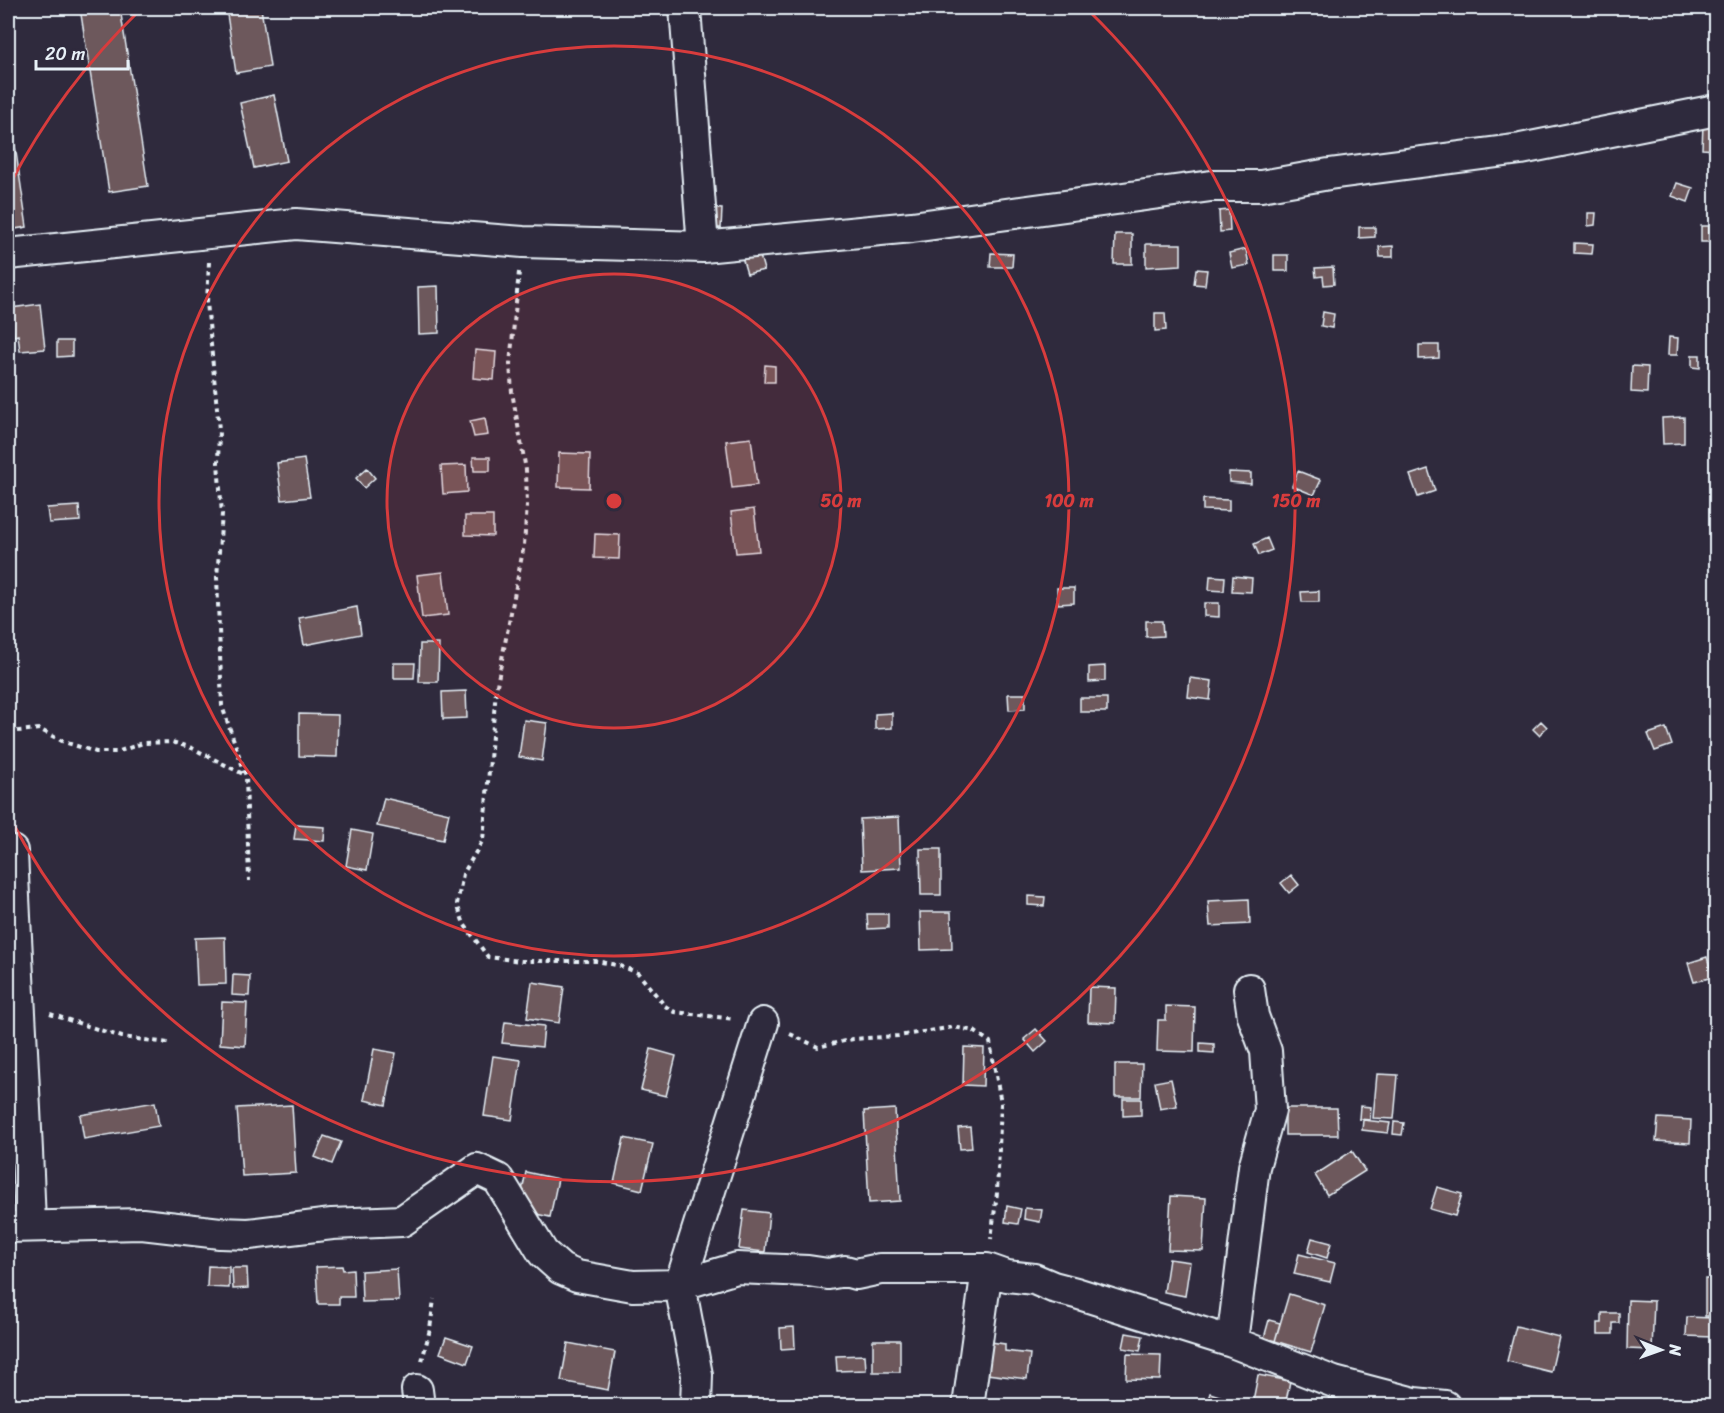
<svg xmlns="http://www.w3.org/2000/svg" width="1724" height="1413" viewBox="0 0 1724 1413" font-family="Sriracha,sans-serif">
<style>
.building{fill:#6d585b;stroke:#e8f1f8;stroke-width:1.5}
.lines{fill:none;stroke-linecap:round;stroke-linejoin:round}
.street-casing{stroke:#e8f1f8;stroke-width:34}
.path{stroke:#e8f1f8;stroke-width:4;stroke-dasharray:4.5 4.5;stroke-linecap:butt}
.street{stroke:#2f2a3d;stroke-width:30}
.ring{fill:none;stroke:#d83c3d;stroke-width:3}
.centre{fill:#d83c3d;stroke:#2f2a3d;stroke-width:3}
.ring-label{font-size:18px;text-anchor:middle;font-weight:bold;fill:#d83c3d;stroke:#2f2a3d;stroke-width:4.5;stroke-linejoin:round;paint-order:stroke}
</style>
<rect width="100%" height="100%" fill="#2f2a3d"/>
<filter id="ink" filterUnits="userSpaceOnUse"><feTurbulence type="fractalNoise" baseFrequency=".0167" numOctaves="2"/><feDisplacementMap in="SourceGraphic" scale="12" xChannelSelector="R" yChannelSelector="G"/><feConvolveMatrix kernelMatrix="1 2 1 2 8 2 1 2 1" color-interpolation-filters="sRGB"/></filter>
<g filter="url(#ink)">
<path class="building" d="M80,8H120L148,186L109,192Z
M226,8H261L270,67L236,73Z
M274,95L287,161L254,168L240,103Z
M8,98L27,227L8,230Z
M1703,125H1716V150L1702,149Z
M1677,183L1693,188L1688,202L1672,196Z
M706,208L722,209L721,228H706Z
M1229,210L1230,231L1220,232L1219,211Z
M1588,213H1596L1595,225L1588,226Z
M1701,226H1709V242H1701Z
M1359,227H1375V237L1359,238Z
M1115,234H1132V264H1114Z
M1574,243L1593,244L1592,254L1574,253Z
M1146,244H1181V265L1146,267Z
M1393,246V257H1380L1379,247Z
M1246,249L1249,265L1232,268L1229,253Z
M759,252L764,270L747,274L742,257Z
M991,253L1013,254L1012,267H990Z
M1274,255H1288V271H1274Z
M1333,267L1334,284L1324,285L1323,276L1316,277L1315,268Z
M1196,269L1207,270L1205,285L1194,284Z
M438,286L439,333L419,334L418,287Z
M40,304L45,349L20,351L18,335L14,336L11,308Z
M1323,312L1334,314L1332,328L1321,326Z
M1155,313H1165L1166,330L1155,331Z
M1669,337L1678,338L1677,355H1668Z
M57,341H72V356L57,357Z
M1419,345H1439V358L1419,359Z
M475,350L496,352L494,380L473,378Z
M1692,355H1700V368L1692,367Z
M765,365L775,366V382H764Z
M1632,366L1648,367L1647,393L1631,392Z
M1684,417V443L1663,444L1662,418Z
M485,418L488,435L474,437L470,421Z
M751,438L757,485L732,488L726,441Z
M559,453L590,454L589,488L558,487Z
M473,457H490V471H474Z
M304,459L310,497L282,500L277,463Z
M466,465L467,492L443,494L441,466Z
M367,468L375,478L364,488L356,478Z
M1428,469L1435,491L1418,497L1410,475Z
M1298,471L1321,480L1314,495L1292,486Z
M1229,472L1251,473V484L1229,482Z
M1203,499L1229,500V511L1203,510Z
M79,506L80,521L49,523L47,508Z
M754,509L759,551L736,553L731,512Z
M465,516H493V536L465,535Z
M595,534L620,535L619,559L594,558Z
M1267,538L1272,550L1259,555L1254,544Z
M443,572L448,615L422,618L417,575Z
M1210,576L1225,577L1224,591L1209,590Z
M1233,576L1252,578L1251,592L1232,591Z
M1057,588H1074V603L1058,604Z
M1319,591V602H1302L1301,592Z
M1204,603H1219V617L1204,616Z
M357,607L361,634L304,645L299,618Z
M1146,621H1162L1163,636L1146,637Z
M420,644H439L438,682H419Z
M394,663H415L414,678H394Z
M1105,666V681L1089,682V667Z
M1190,678L1212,681L1210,700L1188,697Z
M466,691L467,718L443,719L442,692Z
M1008,694H1025V709L1009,710Z
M1080,698H1107V712H1080Z
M892,713V728L875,729V714Z
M299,714L338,715L337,757L299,756Z
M524,720L547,723L542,761L519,757Z
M1541,721L1547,727L1539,735L1533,729Z
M1666,728L1672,745L1655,751L1648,734Z
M384,798L449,813L443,840L377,826Z
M899,817L901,868L862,870L860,819Z
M296,825L325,827L324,841L294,839Z
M352,830L373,834L367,870L346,866Z
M920,849H941V895H921Z
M1291,875L1299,885L1289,893L1281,883Z
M1028,896L1045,897L1044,906L1028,905Z
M1249,899L1250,924L1210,926L1208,901Z
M920,912H951L952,949L921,950Z
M867,914H888V928L868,929Z
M225,937L226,984L197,985L195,938Z
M1707,957L1713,977L1694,982L1688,963Z
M233,975L250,976L249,996L232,995Z
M532,982L564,987L559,1023L527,1018Z
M1089,987L1116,988L1115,1023L1088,1022Z
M222,1002L247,1003L245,1046L220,1044Z
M1166,1006L1195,1007L1194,1052L1157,1051L1158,1020H1166Z
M505,1022L544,1026L542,1047L502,1043Z
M1036,1029L1047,1041L1035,1052L1024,1039Z
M1200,1043L1214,1044V1053L1200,1052Z
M964,1047L984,1048L983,1086L963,1085Z
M374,1049L396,1053L386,1105L364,1100Z
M651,1049L676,1056L666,1096L641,1090Z
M493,1056L521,1060L512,1120L484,1116Z
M1115,1064H1142L1141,1097H1115Z
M1377,1074L1398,1075L1394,1119L1373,1118Z
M1171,1079L1177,1106L1160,1109L1155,1082Z
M1123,1099H1141V1115L1123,1116Z
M155,1102L159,1126L84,1139L80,1115Z
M292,1105L296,1173L242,1176L237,1108Z
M1360,1106L1371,1107L1370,1120L1359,1119Z
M1285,1108H1337L1338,1135H1285Z
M895,1109L900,1201L869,1203L864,1111Z
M1658,1118L1691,1120L1690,1143L1656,1141Z
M1363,1120L1390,1123L1388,1133L1362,1130Z
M1394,1122L1404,1123L1402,1135L1393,1134Z
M970,1127L972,1148L960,1149L958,1128Z
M324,1136L341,1142L332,1164L315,1157Z
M624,1138L653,1144L642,1190L614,1183Z
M1352,1151L1365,1171L1327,1195L1315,1175Z
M526,1172L558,1179L550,1217L518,1210Z
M1437,1187L1462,1194L1455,1216L1430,1209Z
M1171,1196L1206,1198L1203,1251L1168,1250Z
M1007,1206L1021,1209L1018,1224L1005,1222Z
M1025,1208L1042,1210L1040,1222L1024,1219Z
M744,1210L769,1213L765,1252L739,1249Z
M1312,1238L1331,1243L1327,1258L1308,1252Z
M1299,1254L1335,1263L1330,1282L1294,1274Z
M1169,1259L1190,1262L1185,1296L1164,1292Z
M208,1266L229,1267V1288L207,1287Z
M342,1266L343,1270L353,1269L354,1297H339V1304H318L316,1267Z
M232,1268H247L248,1288L233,1289Z
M397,1269L399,1301L362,1302L361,1271Z
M1705,1279H1716V1316H1705Z
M1289,1294L1325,1305L1311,1352L1275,1341Z
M1628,1300L1654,1301L1652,1350L1627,1349Z
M1602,1313H1619V1323H1613V1334H1598V1323H1602Z
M1687,1317L1713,1318V1337L1686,1336Z
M1714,1318H1716V1369H1713Z
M1269,1320L1280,1323L1275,1341L1264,1338Z
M1516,1326L1559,1337L1551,1372L1507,1361Z
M794,1327L795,1348L781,1349L780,1328Z
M1126,1333L1143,1336L1140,1351L1123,1348Z
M446,1337L473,1346L467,1363L440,1353Z
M873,1340H900V1372H873Z
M983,1341L1005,1344V1351L1030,1354L1027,1379L979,1373Z
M568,1343L615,1352L608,1390L561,1381Z
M1127,1354L1161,1355L1160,1380L1126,1379Z
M865,1355L866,1370L837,1371L836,1356Z
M1258,1375L1290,1381L1285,1406H1252Z
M1210,1393L1238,1402L1237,1406H1206Z
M1330,1397L1357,1405L1327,1406Z
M1125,1400L1158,1402V1406H1125Z"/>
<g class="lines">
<defs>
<path id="street" d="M685,8L703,247
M8,254L296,224L523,242L703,247L912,227L1211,186H1261L1329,174L1521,149L1716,110
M12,851C17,976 26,1101 30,1226
M8,1227L142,1224L220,1233L249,1234L332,1224L402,1221L477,1169L498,1179L543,1253L561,1269L577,1276L633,1286L680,1285L737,1268L808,1271L828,1274L845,1271L856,1274L880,1269H987L1007,1276L1034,1279L1053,1287L1076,1293L1232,1342L1334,1382L1414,1403L1445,1406
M1232,1342L1254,1167L1270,1110L1266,1051L1253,1016L1249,989
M417,1390L419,1406
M696,1406L697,1375L680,1285L763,1023
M968,1406L987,1269"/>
</defs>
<use href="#street" class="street-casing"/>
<path class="path" d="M209,262L207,302L219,430L218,463L222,514L217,577L222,706L246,776L249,881
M519,272L510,364L512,392L526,470L527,505L524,545L496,690L483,840L463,874L457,904L464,924L488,957L521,961H597L621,966L638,973L665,1006L675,1012L734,1019
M8,732L39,729L64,742L96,752H117L143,743L172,742L192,748L245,775
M50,1014L122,1037L168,1043
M790,1034L818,1047L853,1039L898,1036L954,1027L974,1031L990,1042L1001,1103L997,1193L991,1239
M422,1361L430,1329L434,1299"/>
<use href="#street" class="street"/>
</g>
</g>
<circle cx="614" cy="501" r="227" fill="#d83c3d" fill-opacity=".12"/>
<g class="ring">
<circle cx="614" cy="501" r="227"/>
<circle cx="614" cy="501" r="455"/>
<path d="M9 186A682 682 0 0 1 140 10M1088 10A682 682 0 1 1 9 816"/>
</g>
<circle cx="614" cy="501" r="9" class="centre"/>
<g class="ring-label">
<text x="841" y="507">50 m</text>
<text x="1069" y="507">100 m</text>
<text x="1296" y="507">150 m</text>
</g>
<rect width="1724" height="1413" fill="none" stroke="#2f2a3d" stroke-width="30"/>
<rect x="15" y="15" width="1694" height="1383" fill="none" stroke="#e8f1f8" stroke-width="2" filter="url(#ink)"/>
<g transform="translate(1661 1350) rotate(91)" stroke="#2f2a3d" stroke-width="4.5" paint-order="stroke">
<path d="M0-4.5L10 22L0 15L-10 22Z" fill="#e8f1f8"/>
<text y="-9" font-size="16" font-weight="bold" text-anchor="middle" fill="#e8f1f8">N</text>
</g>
<path d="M36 60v9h92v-9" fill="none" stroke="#e8f1f8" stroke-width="3"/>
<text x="45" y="60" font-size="18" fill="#e8f1f8" stroke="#2f2a3d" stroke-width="4.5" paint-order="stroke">20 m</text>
</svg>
